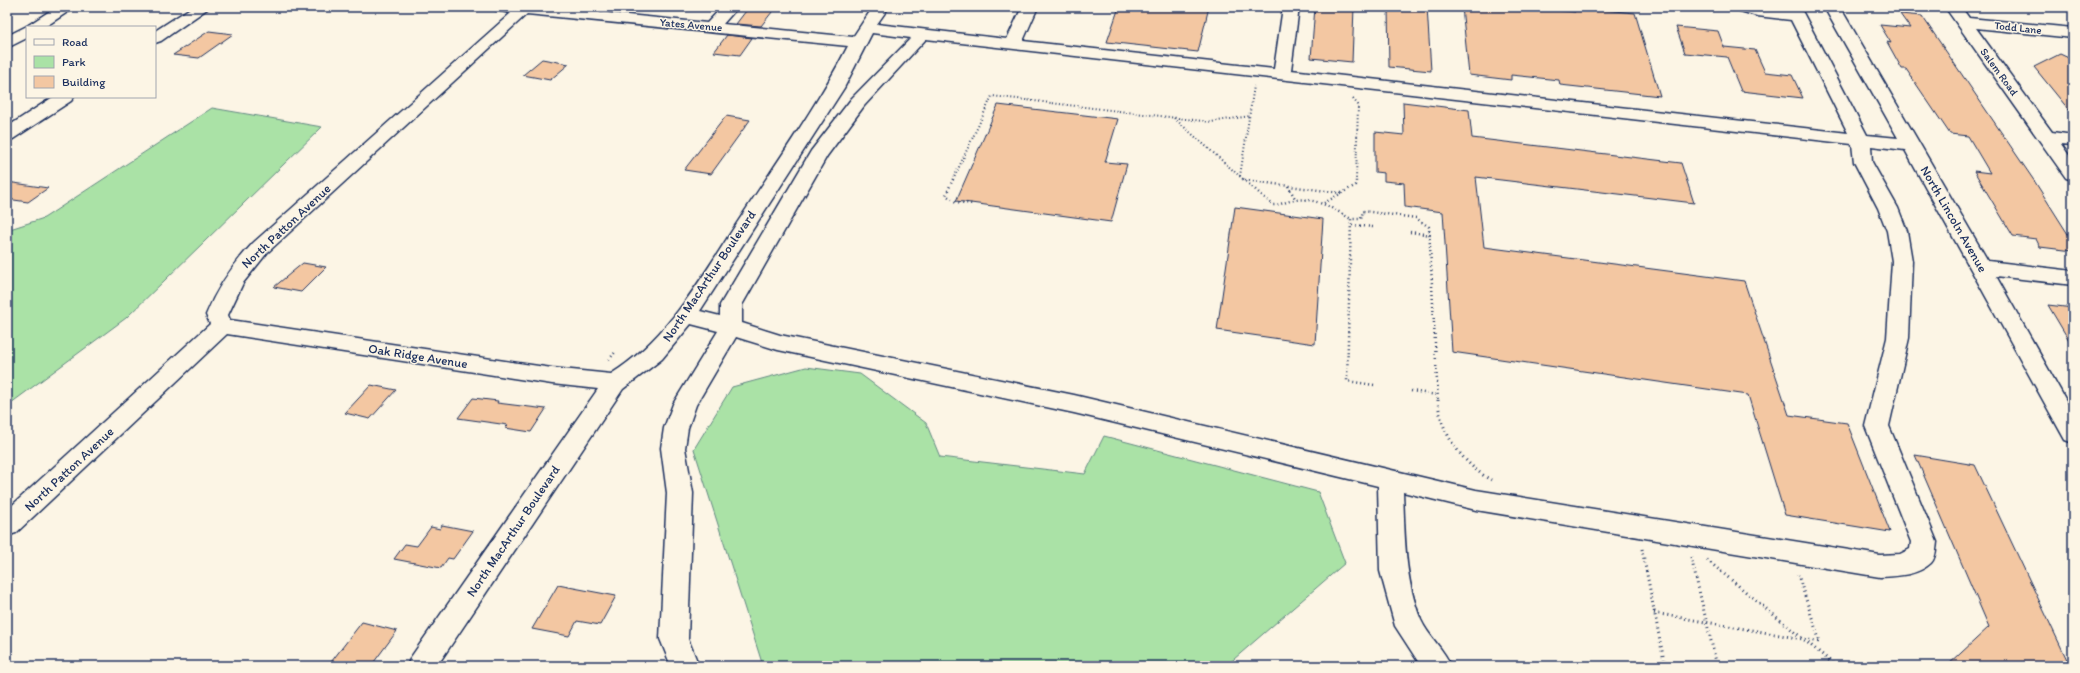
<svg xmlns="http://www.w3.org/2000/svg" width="2080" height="673" viewBox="0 0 2080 673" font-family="Itim,sans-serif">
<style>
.green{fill:#aae2a6;stroke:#628882}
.building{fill:#f3c7a2;stroke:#1b2f5e}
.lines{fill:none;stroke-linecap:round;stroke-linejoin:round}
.minor-casing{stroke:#1b2f5e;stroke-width:3}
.path-far2{stroke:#1b2f5e;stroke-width:2;stroke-dasharray:1 2.5;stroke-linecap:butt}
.path-far1{stroke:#1b2f5e;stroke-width:2.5;stroke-dasharray:1 3;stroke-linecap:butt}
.path{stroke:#1b2f5e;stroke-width:3;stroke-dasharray:1 3.5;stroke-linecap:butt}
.minor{fill:#fcf5e5;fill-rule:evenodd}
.labels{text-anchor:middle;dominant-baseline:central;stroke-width:3;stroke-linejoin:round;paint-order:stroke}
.far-street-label{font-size:11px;fill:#1b2f5e;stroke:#fcf5e5}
.street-label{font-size:13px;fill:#1b2f5e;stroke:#fcf5e5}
</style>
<rect width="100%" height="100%" fill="#fcf5e5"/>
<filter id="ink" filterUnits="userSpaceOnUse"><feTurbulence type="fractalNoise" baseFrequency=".025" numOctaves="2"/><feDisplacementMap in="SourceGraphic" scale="8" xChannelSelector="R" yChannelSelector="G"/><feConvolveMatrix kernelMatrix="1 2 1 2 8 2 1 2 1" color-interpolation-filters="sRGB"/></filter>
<g filter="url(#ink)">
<path class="green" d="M212,108L322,127L126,318L7,406V230L44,218Z
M806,367L860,374L926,423L940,457L1085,474L1104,436L1318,492L1345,563L1226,666H763L694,449L732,387Z"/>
<path class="building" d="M749,7H776L761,26L736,24Z
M1119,7H1209L1198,52L1107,42Z
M1315,7H1354L1352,62L1311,58Z
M1388,7H1427L1431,71L1389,67Z
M1462,7H1522L1575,12L1574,7L1635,13L1660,96L1560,85L1559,80L1511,75V80L1469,75Z
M1900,14L1922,16L2035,182L2073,242V251L2040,247L2036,239L2013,236L1974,171L1990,173L1968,136L1950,134L1906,69H1902L1887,42L1891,43L1880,25L1910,28Z
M1676,27L1718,31L1724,47L1755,50L1765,72L1792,75L1803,98L1741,91L1727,57L1685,53Z
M209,31L233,34L199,58L173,55Z
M727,35L752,38L740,55L714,52Z
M2060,54L2073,60V115L2034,67Z
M542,59L569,64L550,80L523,75Z
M1403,102L1469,110L1472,138L1681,163L1694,203L1476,177L1484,247L1744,281L1789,415L1847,423L1890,532L1785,515L1748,395L1452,352L1443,212L1405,207L1404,183L1384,181V173L1375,172V132L1404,135Z
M998,105L1118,119L1105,162L1127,164L1111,222L956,201Z
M726,116L750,120L711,174L684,170Z
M7,182L48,188L28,202L7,199Z
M1235,207L1323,219L1315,344L1217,330Z
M303,263L326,267L301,292L274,287Z
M2048,305L2073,308V347Z
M371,385L396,390L370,419L345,413Z
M473,398L498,401L497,403L546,409L531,432L505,428L508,425L458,418Z
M1915,455L1975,465L2070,666H1947L1989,627Z
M442,525L473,531L453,559L448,558L441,568L394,559L405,544L417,546L431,527L440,529Z
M558,585L616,596L600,625L577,621L569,636L532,629Z
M362,622L397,631L371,666H328Z"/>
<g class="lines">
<defs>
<path id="minor" d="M56,7H75L45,27H27V38L7,48V36L27,26Z
M192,7H210L161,41L155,43V31Z
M492,7H548L707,23L722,7H738L723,24L853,37L873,7H889L877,24L1007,39L1022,7H1038L1023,41L1274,69L1283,7H1299L1291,70L1848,133L1791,20L1757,16L1737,10L1734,7H1762L1786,10L1784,7H1800L1867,135L1898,138L1824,7H1840L1988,261L2073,271V285L1996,276L2073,413V443L2065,440L1905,150L1871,146L1872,162L1898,208L1907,231L1912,261L1909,338L1889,426L1937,542C1936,549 1936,558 1931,563C1917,576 1897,576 1880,577L1476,510L1403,492C1405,537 1404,577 1421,620C1428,636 1444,649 1451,666H1421L1395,626L1380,571L1378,486L1074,413L778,350L736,337L696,405L688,428L685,448L693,493L688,639L699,666H671L660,639L667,493L661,448L664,428L673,404L718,331L691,324L662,359L623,389L437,666H407L411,657L598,389L552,384L227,334L16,533L7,536V510L210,324L206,315C217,287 233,265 253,243L511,13L495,10ZM527,14L848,46C818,104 781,156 745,211C706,269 672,336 611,374L552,368L230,320L228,315L243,283L267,253ZM872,33L911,38L852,98L811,151L720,305V316L700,311L844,88ZM926,39L1852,144L1854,162L1878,208L1887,231L1892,261L1887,338L1865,426L1911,542L1910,549L1900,554L1880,555L1476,490L1074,395L780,335L742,323V305L827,156L864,106Z
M1945,7H1961L1969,18L2073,28V38L1976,28L2052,132L2073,135V145L2061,144L2073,161V180L2066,178Z
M53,97H74L71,101L13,139L7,140V127Z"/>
</defs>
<use href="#minor" class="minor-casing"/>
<path class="path-far2" d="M1353,99L1358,105L1356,180
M1174,118L1244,180
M1240,176L1254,86
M953,180L992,96L1211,122L1250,116"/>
<path class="path-far1" d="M953,179L946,195L956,202L973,204
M1243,179L1273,205C1281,205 1287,201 1295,200C1315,197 1334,209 1351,219
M1245,180L1341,193
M1288,186L1296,200
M1324,203L1356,185V179
M1352,225L1373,227
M1410,232L1431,235
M609,360L616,351
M1374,385L1347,381L1351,219H1361L1363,211L1416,218L1429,227L1438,401
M1411,391L1437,395"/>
<path class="path" d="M1438,400C1439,432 1464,465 1491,480
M1642,549L1665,666
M1691,557L1717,666
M1707,560L1836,666
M1654,613L1820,642L1798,575"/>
<use href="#minor" class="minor"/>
</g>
</g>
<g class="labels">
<g class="far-street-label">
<text transform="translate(691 25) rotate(5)">Yates Avenue</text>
<text transform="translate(2018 28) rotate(6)">Todd Lane</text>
<text transform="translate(1999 72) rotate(54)">Salem Road</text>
</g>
<g class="street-label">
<text transform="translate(1954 219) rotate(60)">North Lincoln Avenue</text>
<text transform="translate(286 226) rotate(-43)">North Patton Avenue</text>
<text transform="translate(709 276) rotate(-56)">North MacArthur Boulevard</text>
<text transform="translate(418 356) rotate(9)">Oak Ridge Avenue</text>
<text transform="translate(69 469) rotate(-43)">North Patton Avenue</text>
<text transform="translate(513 531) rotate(-56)">North MacArthur Boulevard</text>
</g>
</g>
<rect width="2080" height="673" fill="none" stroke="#fcf5e5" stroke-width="24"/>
<rect x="12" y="12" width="2056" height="649" fill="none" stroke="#1b2f5e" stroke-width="1.5" filter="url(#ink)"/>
<rect x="26" y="26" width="130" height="72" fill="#fcf5e5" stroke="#a2a6af"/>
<rect x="34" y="39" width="20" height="6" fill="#fcf5e5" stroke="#a2a6af"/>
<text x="62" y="46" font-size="12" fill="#1b2f5e">Road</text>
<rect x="34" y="56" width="20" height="12" fill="#aae2a6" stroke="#a2a6af"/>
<text x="62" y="66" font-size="12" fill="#1b2f5e">Park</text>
<rect x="34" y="76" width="20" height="12" fill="#f3c7a2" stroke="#a2a6af"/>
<text x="62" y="86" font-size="12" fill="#1b2f5e">Building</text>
</svg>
